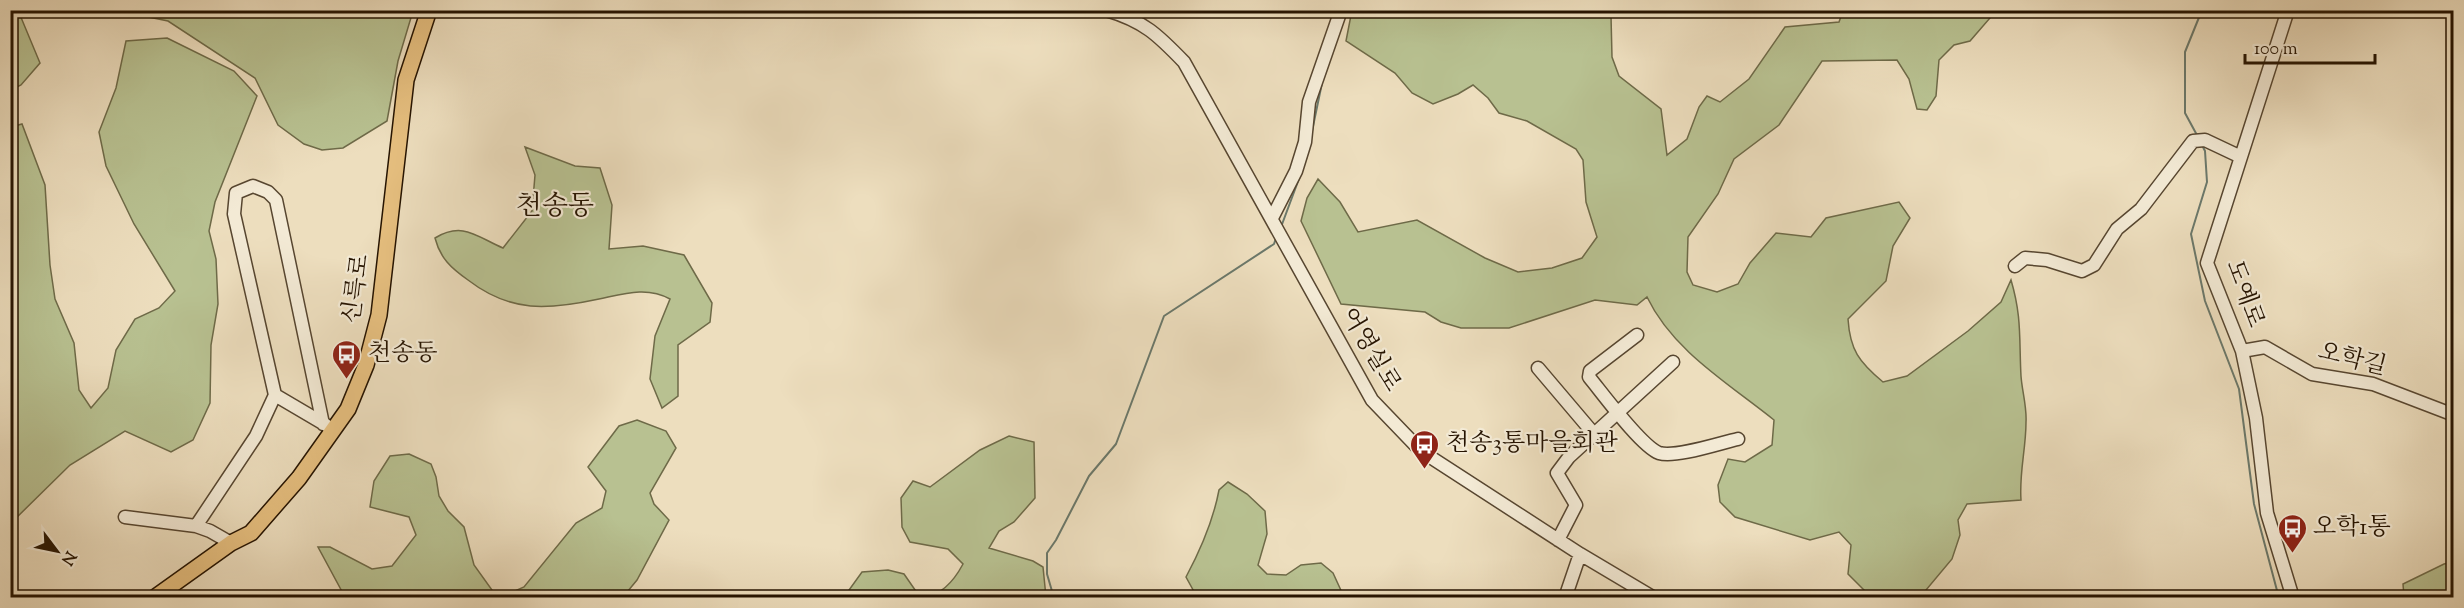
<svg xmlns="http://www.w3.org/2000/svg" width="2464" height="608" viewBox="0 0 2464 608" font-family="'Sorts Mill Goudy','Noto Serif KR',serif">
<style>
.green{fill:#b8c191;stroke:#6e6a48;stroke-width:1.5}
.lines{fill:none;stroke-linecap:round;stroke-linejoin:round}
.stream{stroke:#6b786a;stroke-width:2}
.minor-casing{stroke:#574630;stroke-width:15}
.major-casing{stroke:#251300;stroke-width:18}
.minor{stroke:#f3ead5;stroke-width:12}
.major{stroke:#e6bf7f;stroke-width:15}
.labels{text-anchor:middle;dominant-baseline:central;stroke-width:4.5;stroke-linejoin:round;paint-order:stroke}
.street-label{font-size:24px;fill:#251300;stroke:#f3ead5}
.poi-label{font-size:24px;fill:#251300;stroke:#f3ead5;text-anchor:start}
.quarter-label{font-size:27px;fill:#251300;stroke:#f3ead5}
</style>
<rect width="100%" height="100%" fill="#eddebe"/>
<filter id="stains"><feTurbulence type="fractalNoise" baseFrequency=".00333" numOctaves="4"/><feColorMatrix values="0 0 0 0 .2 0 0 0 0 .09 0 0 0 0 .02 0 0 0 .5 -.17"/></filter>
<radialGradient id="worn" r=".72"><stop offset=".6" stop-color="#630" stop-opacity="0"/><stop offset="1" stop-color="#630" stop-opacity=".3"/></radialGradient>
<path class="green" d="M1352,10L1609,11L1611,16L1612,57L1619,76L1661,109L1667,155L1687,139L1699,107L1707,96L1720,102L1749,79L1785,27L1839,22L1843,11H1992L1990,18L1970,41L1954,45L1939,60L1936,96L1927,110L1917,109L1909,79L1897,60L1822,61L1779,125L1734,159L1718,194L1688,237L1687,272L1693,285L1717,292L1738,284L1750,263L1776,233L1811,237L1826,218L1899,202L1910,218L1893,246L1886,281L1848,319C1850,350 1859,362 1883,382L1907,376L1968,331L2001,302L2011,280C2022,317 2019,339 2021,376C2022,391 2027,407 2026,422C2026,449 2019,473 2021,500L1967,504L1958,520L1960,535L1952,559L1921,596L1871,597L1848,574L1851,545L1839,532L1810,540L1735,517L1720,502L1718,485L1728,459L1745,462L1772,445L1774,420C1728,383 1673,351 1647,297L1637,305L1595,300L1509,328H1461L1441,322L1425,312L1341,304L1301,221L1307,198L1318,179L1340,202L1358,232L1417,220L1485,258L1518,272L1552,268L1582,258L1597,237L1586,202L1583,160L1576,149L1527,121L1499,113L1488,98L1473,85L1458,94L1433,104L1412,93L1395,73L1346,41Z
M10,11L20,15L40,63L21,85L11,90Z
M119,11L413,10V11L398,61L387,121L343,148L322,150L304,144L278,125L255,78L168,21Z
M167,38L234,71L257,96L215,202L209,231L216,259L218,304L211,345L210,403L193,440L171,452L125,431L70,465L11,523V127L22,124L45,185L50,265L55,299L74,343L79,390L91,408L108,388L116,350L135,319L159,308L175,291L134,224L106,166L99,132L116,88L126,41Z
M525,147L575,166L600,168L612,205L609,249L643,246L684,255L712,303L710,322L678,345V396L662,408L650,379L655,336L670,299C647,286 623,294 599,299C548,310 511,313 468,280C451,268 440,258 435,238C463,221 477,237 503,248L532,211L535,175Z
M637,420L666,431L676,448L650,493L654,504L669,520L637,580L623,597H501L524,587L576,523L602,508L606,491L588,467L619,426Z
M1009,436L1034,442L1035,498L1014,522L999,531L989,548L1033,561L1043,567L1046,597H924C942,595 955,579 963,564L948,549L910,542L902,527L901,498L913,481L930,487L980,450Z
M409,454L431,464L436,477L439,496L448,511L464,527L474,565L497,597H345L318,547H330L372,569L392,566L416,535L409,517L370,507L374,481L390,456Z
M1228,482L1247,494L1265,511L1267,534L1258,565L1267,574L1286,575L1301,565L1321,563L1333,573L1344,597H1197L1186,577C1201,549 1213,522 1219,490Z
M2453,562V597H2404L2403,584L2444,564Z
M888,570L904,574L920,597H844L862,572Z"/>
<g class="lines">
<path class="stream" d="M1311,136L1322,83
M2198,137L2185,113V52L2202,10
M2202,145L2205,151L2207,182L2191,234L2205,301L2239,389L2254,504L2279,598
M1306,159L1309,147
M1281,227L1300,176
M1054,598L1047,574V553L1056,540L1089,476L1116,444L1164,316L1274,244L1276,238"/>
<defs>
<path id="minor" d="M1106,10C1144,21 1158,35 1184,62L1372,400L1421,451L1580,554L1654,598
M2288,10L2207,263L2242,351L2256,418L2267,513L2293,598
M1272,218L1296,171L1305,142L1309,102L1341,10
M2015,266L2025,258L2047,260L2082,271L2094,265L2117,229L2141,209L2193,141L2205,140L2241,157
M1637,335L1590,371L1589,377C1603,394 1641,446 1659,453C1676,458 1720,443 1738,439
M2242,351L2265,347L2312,374L2373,384L2454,415
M1538,368L1594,434
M275,395L326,425
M125,517L196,526L210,531L231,543
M196,526L256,436L275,395L234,214L236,193L253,186L268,192L276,200L323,424
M1558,540L1576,505L1557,473L1569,457L1673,362
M1565,598L1580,554"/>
<path id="major" d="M154,598L231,543L251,533L299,478L348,409L366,365L379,315L406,80L429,10"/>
</defs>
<use href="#minor" class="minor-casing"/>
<use href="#major" class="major-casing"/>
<use href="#minor" class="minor"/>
<use href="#major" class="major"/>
</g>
<defs>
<symbol id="bus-pin" viewBox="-11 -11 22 30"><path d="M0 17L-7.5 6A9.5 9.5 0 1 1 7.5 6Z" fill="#8f2418" stroke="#f3ead5"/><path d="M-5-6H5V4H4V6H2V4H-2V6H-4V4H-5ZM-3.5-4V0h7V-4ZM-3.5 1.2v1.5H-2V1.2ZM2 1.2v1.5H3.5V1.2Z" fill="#fff"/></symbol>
</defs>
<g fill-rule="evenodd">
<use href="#bus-pin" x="330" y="338" width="33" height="45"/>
<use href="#bus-pin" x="1408" y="428" width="33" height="45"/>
<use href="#bus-pin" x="2276" y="512" width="33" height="45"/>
</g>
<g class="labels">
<g class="street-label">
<text transform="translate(357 289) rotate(-82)">신륵로</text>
<text transform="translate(2244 294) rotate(70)">도예로</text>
<text transform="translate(1370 350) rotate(59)">어영실로</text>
<text transform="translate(2352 360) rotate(14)">오학길</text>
</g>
<g class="poi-label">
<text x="368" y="354">천송동</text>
<text x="1446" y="444">천송3통마을회관</text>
<text x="2313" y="528">오학1통</text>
</g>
<g class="quarter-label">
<text x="555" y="207">천송동</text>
</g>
</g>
<rect width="2464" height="608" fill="none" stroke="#eddebe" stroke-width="36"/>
<rect x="12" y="12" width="2440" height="584" fill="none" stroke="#251300" stroke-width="3"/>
<rect x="18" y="18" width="2428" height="572" fill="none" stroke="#251300" stroke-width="1.5"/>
<g transform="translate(57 551) rotate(122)" stroke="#f3ead5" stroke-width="4.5" paint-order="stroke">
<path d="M0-4.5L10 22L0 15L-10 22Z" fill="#251300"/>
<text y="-9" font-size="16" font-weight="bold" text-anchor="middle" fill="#251300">N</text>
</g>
<path d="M2245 54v9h130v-9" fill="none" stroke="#251300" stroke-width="3"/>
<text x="2254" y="54" font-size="18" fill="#251300" stroke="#f3ead5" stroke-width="4.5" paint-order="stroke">100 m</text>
<rect width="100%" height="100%" filter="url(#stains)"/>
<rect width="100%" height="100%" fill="url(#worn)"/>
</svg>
